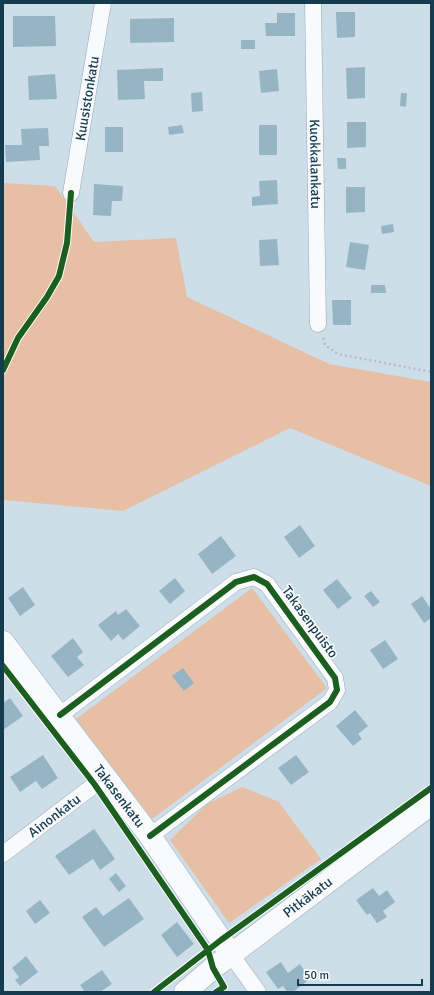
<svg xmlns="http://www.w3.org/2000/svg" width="434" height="995" viewBox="0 0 434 995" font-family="Signika,sans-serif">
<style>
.green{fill:#e7bfa4}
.building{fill:#95b5c5}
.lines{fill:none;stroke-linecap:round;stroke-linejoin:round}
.street-casing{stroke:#91aab8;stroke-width:17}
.secondary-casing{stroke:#91aab8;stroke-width:23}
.path{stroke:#b3bec5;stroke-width:2.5;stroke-dasharray:2 3;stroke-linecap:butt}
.street{stroke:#f8fafc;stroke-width:16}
.secondary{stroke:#f8fafc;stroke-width:22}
.cycleway-casing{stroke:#fdfdfd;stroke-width:8}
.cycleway{stroke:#1b5e20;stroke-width:6}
.labels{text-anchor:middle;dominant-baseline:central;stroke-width:3;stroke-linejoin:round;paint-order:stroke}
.street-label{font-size:14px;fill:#153b4f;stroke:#fdfdfd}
</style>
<rect width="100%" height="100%" fill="#cddee9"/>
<path class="green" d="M3,183L55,186L94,242L176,238L187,297L329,364L431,382V486L290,428L123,511L3,500Z
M252,588L327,688L152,819L76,719Z
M242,787L279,802L321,859L229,923L170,840L207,804Z"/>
<path class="building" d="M336,12H355V37L337,38Z
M277,13H295V36H266L265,23H277Z
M13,16H55L56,46L13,47Z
M174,18V42L130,43V19Z
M241,40H255V49H241Z
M365,67V98L347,99L346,68Z
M163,68V81H144L145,99L118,100L117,70Z
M277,69L279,91L261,93L259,71Z
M55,74L57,99L29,100L28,76Z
M202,92L203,111L192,112L191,93Z
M401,93H407L406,107L400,106Z
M347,122H366V147L347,148Z
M182,125L184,133L169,135L168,127Z
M259,125H277V155H259Z
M105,127H123V152H105Z
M48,128L49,146H39L40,160L6,162L5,145H22L21,129Z
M337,158H346V169H338Z
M277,180L278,204L252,206V197L260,196L259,181Z
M94,184L123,186L122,201H112L111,216L93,215Z
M346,187H365V212L346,213Z
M393,224L394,232L382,234L381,226Z
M277,239L279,265L260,266L259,240Z
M350,242L369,245L365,270L346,267Z
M371,285H385L386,293H371Z
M332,300H351V325H333Z
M300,525L315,546L299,558L284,537Z
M221,536L236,556L212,574L198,554Z
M175,578L185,591L170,604L159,591Z
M337,579L352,598L338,609L323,590Z
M23,587L35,605L20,616L8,598Z
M371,591L380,602L373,607L364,596Z
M422,596L431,609V618L424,623L411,604Z
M126,609L140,626L123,640L118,634L111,641L98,625L116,611L118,615Z
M73,638L83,652L77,657L84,665L68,677L51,656Z
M385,640L398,659L383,669L370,650Z
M183,668L194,683L184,691L172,676Z
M10,698L23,716L3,730V703Z
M355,710L368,726L358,734L362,739L353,746L336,726Z
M43,755L58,778L42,789L36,781L20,792L10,777Z
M296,755L309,772L291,785L278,768Z
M94,829L115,859L100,870L93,859L69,875L55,856Z
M116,873L126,886L119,892L109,879Z
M373,888L379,896L387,890L395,902L383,911L387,917L377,923L370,913L367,915L356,900Z
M129,898L144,919L104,947L82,917L96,907L103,916Z
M40,900L50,913L35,924L26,911Z
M177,922L194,944L177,957L161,935Z
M26,956L38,972L20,986L15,980L19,977L12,968Z
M281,962L288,973L300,964L310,979L293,992H287L283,986L278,989L266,972Z
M102,970L112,984L100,992H85L80,985Z"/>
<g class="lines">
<defs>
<g id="street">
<path id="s1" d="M313,3L318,324"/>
<path id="s2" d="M71,193L103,3"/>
<path d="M60,715L236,582L254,577L267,584L335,678L337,690L330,702L150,836"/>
<path id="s3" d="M3,854L105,777"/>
<path d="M232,956L258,992"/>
</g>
<g id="secondary">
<path id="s4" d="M3,642L150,836L232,956"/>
<path id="s5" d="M185,992L213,968L431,804"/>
</g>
</defs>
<use href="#street" class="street-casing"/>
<use href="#secondary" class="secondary-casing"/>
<path class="path" d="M323,338L325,345L338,354L431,372"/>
<use href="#street" class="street"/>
<use href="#secondary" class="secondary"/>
<defs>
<path id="cycleway" d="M3,370L18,338L47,297L59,276L67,243L71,193
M3,666L95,785L208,950L213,968L224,987L216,992
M60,715L236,582L254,577L267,584L335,678L337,690L330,702L150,836
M154,992L221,940L431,788"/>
</defs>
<use href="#cycleway" class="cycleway-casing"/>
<use href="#cycleway" class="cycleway"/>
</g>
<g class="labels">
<g class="street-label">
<text stroke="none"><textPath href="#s2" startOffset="96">Kuusistonkatu</textPath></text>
<text stroke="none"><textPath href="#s1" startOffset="161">Kuokkalankatu</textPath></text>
<text transform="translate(310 622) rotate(54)">Takasenpuisto</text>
<text stroke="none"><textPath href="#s4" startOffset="193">Takasenkatu</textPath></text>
<text stroke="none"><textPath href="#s3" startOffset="64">Ainonkatu</textPath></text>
<text stroke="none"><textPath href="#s5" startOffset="155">Pitkäkatu</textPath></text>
</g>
</g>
<rect width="434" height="995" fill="none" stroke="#153b4f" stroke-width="8"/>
<path d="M298 979v6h124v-6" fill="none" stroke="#153b4f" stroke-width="2"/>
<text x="304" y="979" font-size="12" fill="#153b4f" stroke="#fdfdfd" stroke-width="3" paint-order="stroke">50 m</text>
</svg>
